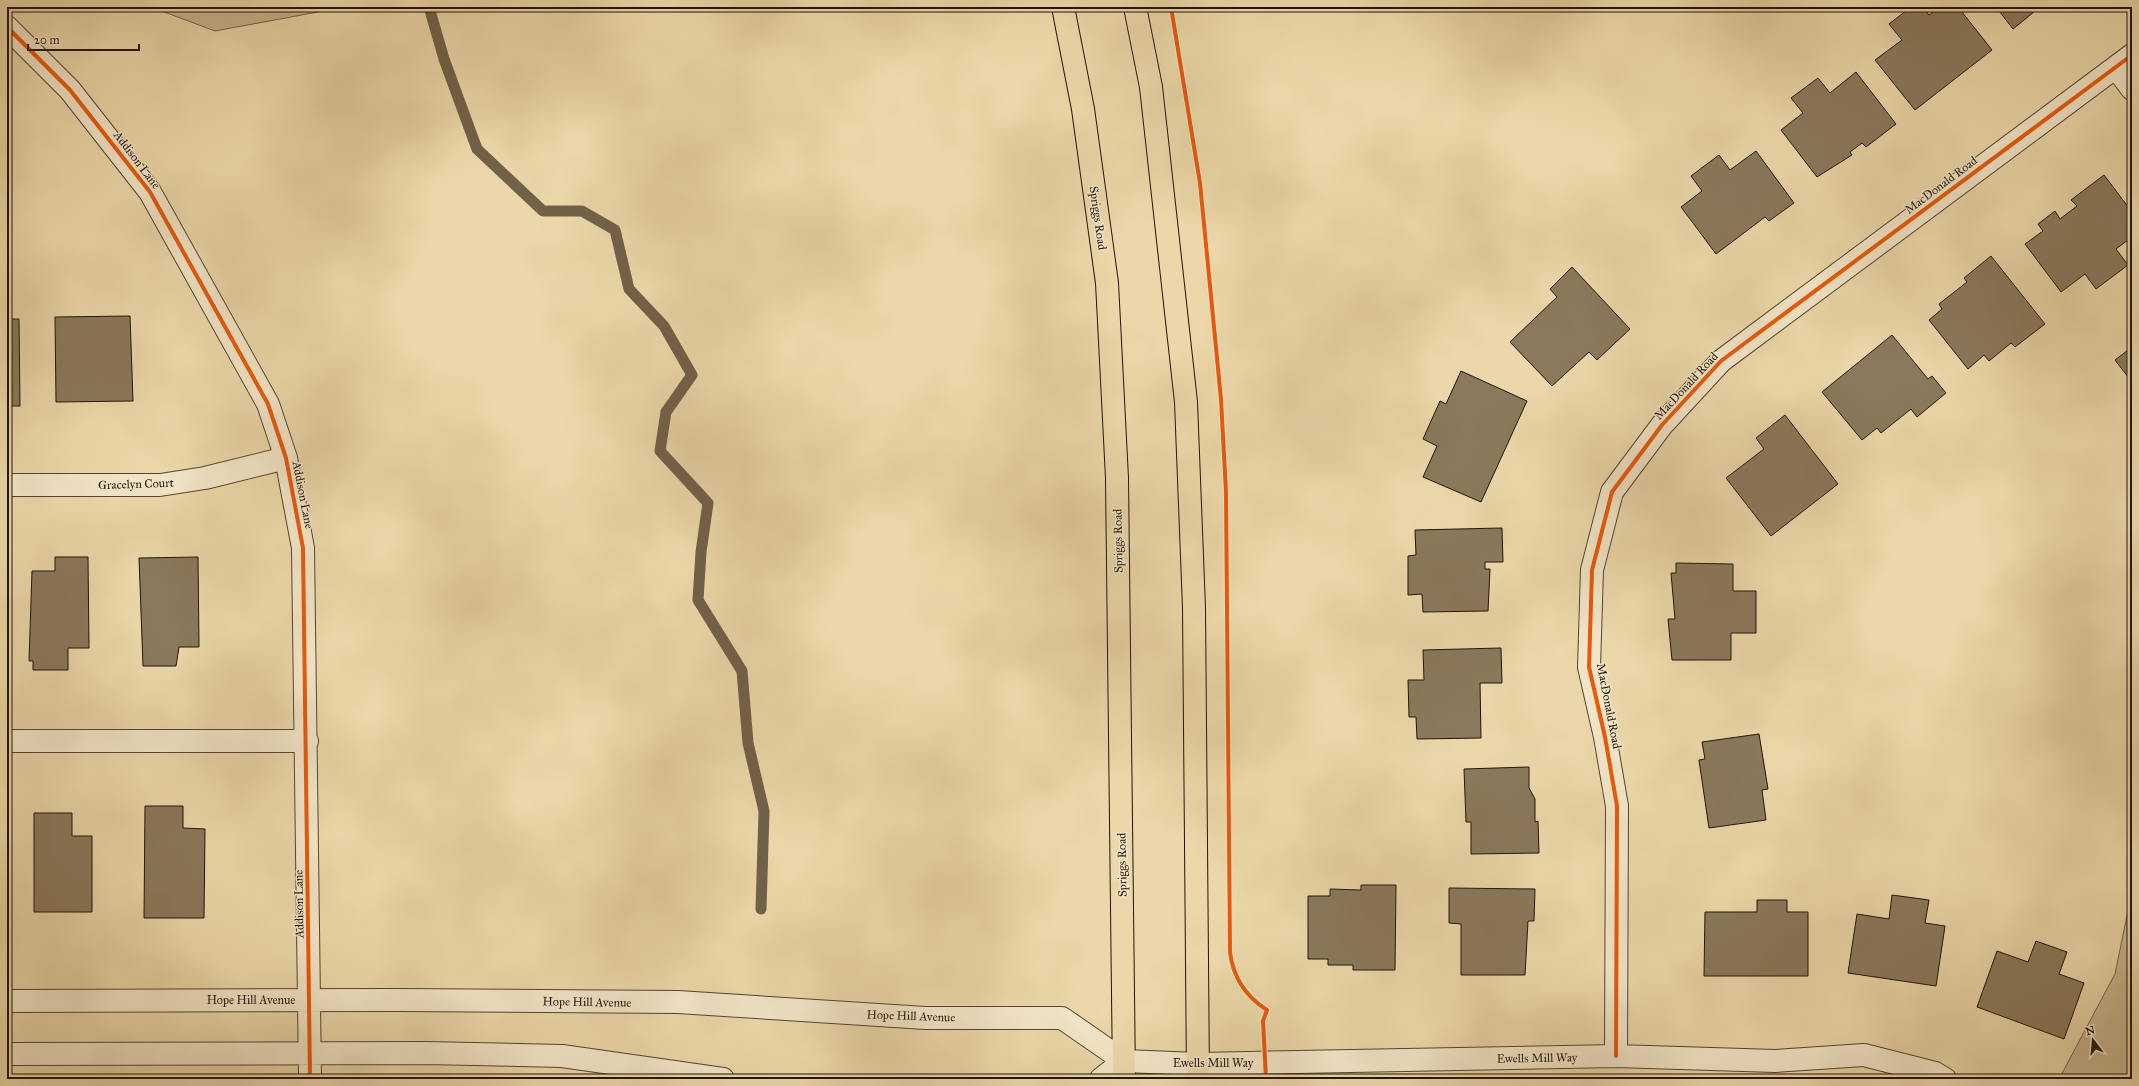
<svg xmlns="http://www.w3.org/2000/svg" width="2139" height="1086" viewBox="0 0 2139 1086" font-family="'IM FELL Great Primer',serif">
<style>
.green{fill:#c9b68e;stroke:#75654c}
.lines{fill:none;stroke-linecap:round;stroke-linejoin:round}
.stream{stroke:#716149;stroke-width:11}
.building{fill:#8a795c;stroke:#211409}
.minor-casing{stroke:#544531;stroke-width:24}
.major-casing{stroke:#211409;stroke-width:24}
.minor{stroke:#f2e5c7;stroke-width:22}
.major{stroke:#ebd7a9;stroke-width:22}
.cycleway-casing{stroke:#f2e5c7;stroke-width:6}
.cycleway{stroke:#e8590c;stroke-width:4}
.labels{text-anchor:middle;dominant-baseline:central;stroke-width:3;stroke-linejoin:round;paint-order:stroke}
.street-label{font-size:12px;fill:#211409;stroke:#f2e5c7}
</style>
<rect width="100%" height="100%" fill="#ebd7a9"/>
<filter id="stains"><feTurbulence type="fractalNoise" baseFrequency=".005" numOctaves="4"/><feColorMatrix values="0 0 0 0 .2 0 0 0 0 .09 0 0 0 0 .02 0 0 0 .5 -.17"/></filter>
<radialGradient id="worn" r=".72"><stop offset=".6" stop-color="#630" stop-opacity="0"/><stop offset="1" stop-color="#630" stop-opacity=".3"/></radialGradient>
<path class="green" d="M151,7H345L215,31Z
M2132,891V1079H2059L2115,974Z"/>
<g class="lines">
<path class="stream" d="M429,7L444,59L477,149L543,211H582L615,230L629,289L664,326L692,375L666,412L660,451L708,503L701,552L698,600L742,671L748,743L764,811L761,909"/>
</g>
<path class="building" d="M1911,7H1923L1929,15L1939,7H1958L1992,50L1915,110L1875,60L1902,40L1889,24Z
M1996,7H2040L2013,29Z
M1856,72L1896,124L1866,147L1862,143L1850,152L1852,155L1817,177L1781,130L1803,113L1791,98L1818,78L1830,93Z
M1756,151L1794,203L1769,221L1765,217L1716,254L1681,207L1702,191L1691,176L1719,155L1730,170Z
M2104,175L2132,212V237L2116,249L2128,265L2096,289L2085,274L2061,292L2025,244L2043,231L2038,224L2055,211L2060,219L2077,206L2071,200Z
M1991,256L2045,324L2015,347L2011,343L1989,361L1984,355L1968,369L1929,320L1942,309L1939,304L1967,282L1964,278Z
M1572,267L1630,329L1597,360L1589,352L1552,386L1510,342L1557,297L1550,289Z
M130,316L133,401L56,402L55,317Z
M7,319H19L20,406H7Z
M1892,335L1928,379L1932,376L1946,393L1917,417L1911,409L1881,433L1877,428L1862,440L1822,392Z
M2132,347V382L2115,360Z
M1461,371L1527,401L1481,502L1423,477L1437,446L1423,439L1440,401L1446,404Z
M1785,415L1838,484L1771,536L1726,478L1764,449L1756,438Z
M1502,528L1503,562H1485V569H1490L1488,611L1423,612L1422,594L1408,595V556L1416,555L1415,530Z
M55,557H88L89,648H68V670H33V661H29L32,571H55Z
M198,557L199,647H179L176,666H143L139,558Z
M1676,563L1733,564V591H1756V633H1731V660H1672L1668,619H1675L1671,573H1676Z
M1501,648L1502,683H1480L1481,738L1417,739L1416,717H1409L1408,680H1424L1423,650Z
M1759,734L1768,789L1762,790L1766,820L1709,828L1699,760L1705,759L1702,742Z
M1529,767V788L1535,799V822L1538,821L1539,853L1471,854V822H1466L1464,769Z
M145,806H183V828L205,829L204,918H144Z
M34,813H72V836H92V912H34Z
M1361,885H1396L1395,970H1353V965H1328V959H1308V896H1330V889L1361,890Z
M1449,888L1535,889L1534,921H1528L1525,975H1461V924L1449,923Z
M1892,895L1929,900L1925,923L1945,926L1936,986L1848,973L1857,914L1889,919Z
M1757,900H1787V912H1808V976H1704L1705,912H1757Z
M2036,941L2067,952L2059,974L2084,983L2064,1039L1977,1007L1997,951L2028,962Z"/>
<g class="lines">
<defs>
<path id="minor" d="M7,27L70,90L150,192L268,404L286,458L303,548L310,1079
M2116,68L2132,89
M7,485H160L205,478L286,458
M7,741H307
M7,1001L398,1000L678,1002L925,1018H1062L1124,1061
M7,1054L425,1053L562,1056L723,1079
M1616,1056L1617,806L1605,737L1589,667L1592,570L1612,492L1662,425L1721,361L2132,55
M1124,1061L1198,1064L1616,1056L1775,1061L1864,1055L1935,1073L1945,1079
M1101,1079L1124,1061"/>
<path id="major" d="M1063,7L1083,109L1107,283L1117,478L1124,1079
M1135,7L1151,87L1186,402L1194,608L1198,1079"/>
</defs>
<use href="#minor" class="minor-casing"/>
<use href="#major" class="major-casing"/>
<use href="#minor" class="minor"/>
<use href="#major" class="major"/>
<defs>
<path id="cycleway" d="M1171,7L1200,183L1221,399L1226,492L1230,952C1233,977 1245,996 1267,1010L1263,1021L1266,1079
M7,27L70,90L150,192L268,404L286,458L303,548L310,1079
M1616,1056L1617,806L1605,737L1589,667L1592,570L1612,492L1662,425L1721,361L2132,55"/>
</defs>
<use href="#cycleway" class="cycleway-casing"/>
<use href="#cycleway" class="cycleway"/>
</g>
<g class="labels">
<g class="street-label">
<text transform="translate(137 160) rotate(53)">Addison Lane</text>
<text transform="translate(1941 185) rotate(-37)">MacDonald Road</text>
<text transform="translate(1098 218) rotate(82)">Spriggs Road</text>
<text transform="translate(1686 386) rotate(-47)">MacDonald Road</text>
<text transform="translate(136 484) rotate(-2)">Gracelyn Court</text>
<text transform="translate(303 495) rotate(79)">Addison Lane</text>
<text transform="translate(1118 541) rotate(-91)">Spriggs Road</text>
<text transform="translate(1609 706) rotate(79)">MacDonald Road</text>
<text transform="translate(1122 865) rotate(-91)">Spriggs Road</text>
<text transform="translate(299 904) rotate(-91)">Addison Lane</text>
<text x="251" y="1000">Hope Hill Avenue</text>
<text transform="translate(587 1002) rotate(1)">Hope Hill Avenue</text>
<text transform="translate(911 1016) rotate(2)">Hope Hill Avenue</text>
<text transform="translate(1537 1058) rotate(-1)">Ewells Mill Way</text>
<text x="1213" y="1063">Ewells Mill Way</text>
</g>
</g>
<rect width="2139" height="1086" fill="none" stroke="#ebd7a9" stroke-width="24"/>
<rect x="8" y="8" width="2123" height="1070" fill="none" stroke="#211409" stroke-width="2"/>
<rect x="12" y="12" width="2115" height="1062" fill="none" stroke="#211409"/>
<g transform="translate(2093 1040) rotate(344)" stroke="#f2e5c7" stroke-width="3" paint-order="stroke">
<path d="M0-3L7 15L0 10L-7 15Z" fill="#211409"/>
<text y="-6" font-size="11" font-weight="bold" text-anchor="middle" fill="#211409">N</text>
</g>
<path d="M28 44v6h111v-6" fill="none" stroke="#211409" stroke-width="2"/>
<text x="34" y="44" font-size="12" fill="#211409" stroke="#f2e5c7" stroke-width="3" paint-order="stroke">20 m</text>
<rect width="100%" height="100%" filter="url(#stains)"/>
<rect width="100%" height="100%" fill="url(#worn)"/>
</svg>
